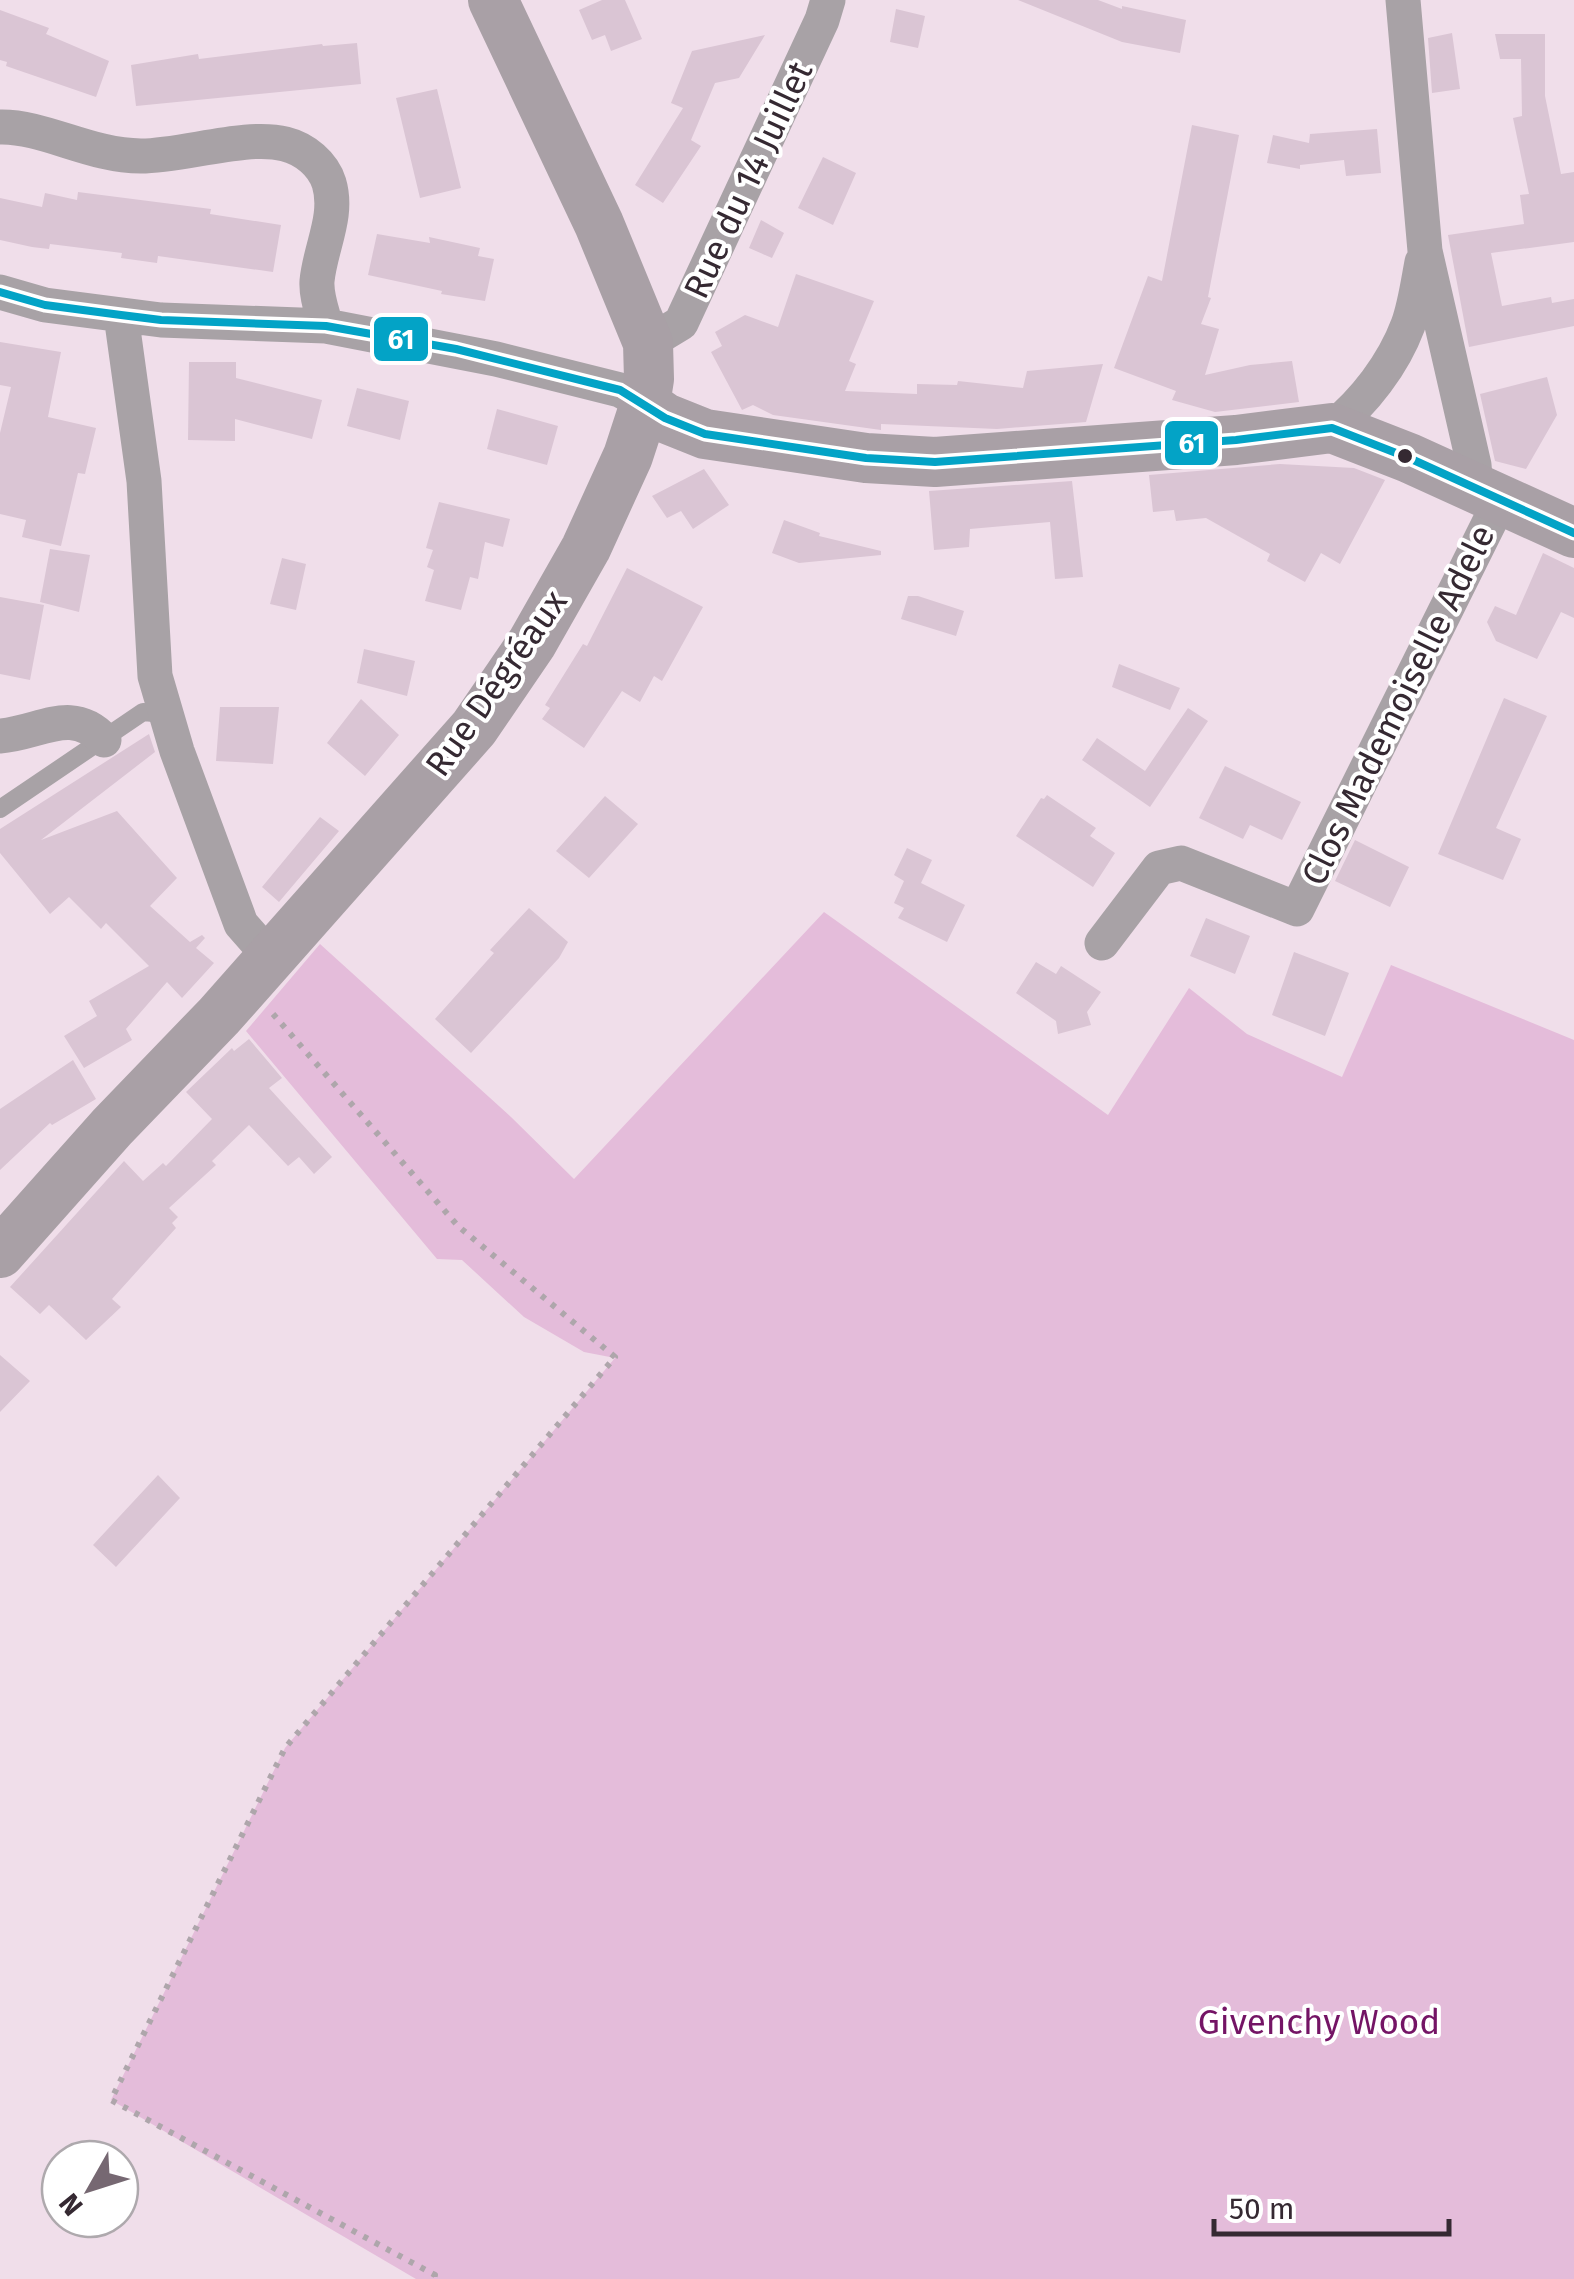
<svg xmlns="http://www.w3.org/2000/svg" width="1574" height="2279" viewBox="0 0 1574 2279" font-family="'Fira Sans',sans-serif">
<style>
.green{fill:#e4bcda}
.building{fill:#dac5d4}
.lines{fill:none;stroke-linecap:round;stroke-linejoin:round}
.path{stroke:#aea6ab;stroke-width:6;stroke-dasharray:5 8;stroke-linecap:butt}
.lane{stroke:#a8a2a6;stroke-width:18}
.street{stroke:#a8a2a6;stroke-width:35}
.secondary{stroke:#a9a0a6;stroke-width:50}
.bus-1-casing{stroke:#fff;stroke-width:15}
.bus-1{stroke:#03a3c6;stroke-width:8}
.bus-dot{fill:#352932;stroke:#fff;stroke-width:4}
.labels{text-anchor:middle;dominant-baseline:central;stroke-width:8;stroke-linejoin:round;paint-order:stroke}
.street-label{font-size:35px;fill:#352932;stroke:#fff}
.park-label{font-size:35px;fill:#741465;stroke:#fff}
.line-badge{stroke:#fff;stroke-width:4}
.badge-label{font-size:28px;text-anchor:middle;font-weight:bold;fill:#fff}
</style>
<rect width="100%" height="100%" fill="#f0deea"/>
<path class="green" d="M824,912L1108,1115L1189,988L1247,1034L1342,1077L1391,965L1574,1040V2279H416L111,2100L285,1748L615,1358L584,1352L524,1317L462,1260L437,1259L246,1031L320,944L511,1117L574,1179Z"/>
<path class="building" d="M602,0H625L642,39L611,51L605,35L592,40L579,10Z
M1018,0H1098L1122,9V6L1186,20L1180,53L1122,42Z
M896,9L925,16L918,48L890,42Z
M0,10L49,28L46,34L109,61L96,97L6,66L7,62L0,60Z
M1452,33L1460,89L1432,93L1428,38Z
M1495,34H1545V96L1561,174L1574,172V242L1491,253L1502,306L1551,297L1552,303L1574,299V326L1469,347L1448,235L1524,224L1520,195L1529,194L1513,118L1522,116L1521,59H1500Z
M765,35L739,78L715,83L691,140L701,146L663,203L635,185L683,108L671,103L692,51Z
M357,43L361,84L136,106L131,65L198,54L199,59L322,44L323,46Z
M437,89L461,188L420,198L396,98Z
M1192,125L1239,135L1208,297L1211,298L1201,324L1219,329L1205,375L1250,365L1292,361L1299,402L1215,412L1172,400L1176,391L1114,368L1148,276L1162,281Z
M1377,129L1381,173L1346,176L1344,160L1300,165V169L1267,163L1273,135L1309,143L1310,134Z
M823,157L856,173L833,225L798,208Z
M78,192L211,209L210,214L281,225L273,272L158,256L157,263L121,258L122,253L50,244L49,249L32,247L0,240V198L42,207L45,193L77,200Z
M761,220L784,233L772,258L749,248Z
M377,234L430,243L429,237L480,248L478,256L494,259L485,301L441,294L442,291L368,275Z
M796,274L874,301L849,361L856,364L845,391L917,394V384L957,385L958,381L1023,388L1027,371L1103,364L1086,422L997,429L881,424V430L773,415L753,405L742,410L711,352L722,346L715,332L745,315L778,327Z
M0,342L61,352L48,417L96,428L85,474L78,473L61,546L22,537L26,520L0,514V433L11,387L0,385Z
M189,362H236V378L322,400L312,439L235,419V441L188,440Z
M1547,377L1557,415L1526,469L1495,461L1480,394Z
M357,388L409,401L400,440L347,426Z
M497,409L558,426L547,465L487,449Z
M1280,464L1354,468L1385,480L1340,564L1321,553L1305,582L1267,561L1270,554L1206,518L1176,521L1174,510L1153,512L1149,475Z
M704,469L729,505L693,529L681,511L667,518L652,496Z
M1072,481L1083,577L1055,579L1050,522L970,529L969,547L934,550L929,491Z
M439,502L510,519L503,547L485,542L478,579L470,577L461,610L425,601L434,570L427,567L433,550L426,548Z
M784,520L820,533L819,536L881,551V555L799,563L772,553Z
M50,549L90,555L79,612L40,602Z
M1543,553L1574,568V618L1561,612L1537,659L1496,641L1487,622L1495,606L1516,615Z
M282,558L306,564L296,610L270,604Z
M627,568L703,607L662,681L654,676L640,702L622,691L584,748L542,719L550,708L545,705L583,644L587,646Z
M908,596H918L964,611L956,636L901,619Z
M0,597L44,605L30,680L0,674Z
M364,649L415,661L407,696L357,683Z
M1119,664L1180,688L1170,710L1112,687Z
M1504,698L1547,716L1496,828L1521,839L1503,880L1438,854Z
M361,699L399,735L365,776L327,743Z
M220,707H279L273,764L216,761Z
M1188,708L1208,721L1150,807L1082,760L1097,738L1145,771Z
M149,734L155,752L41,840L117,811L177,878L150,906L190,942L202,935L205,938L196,948L214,963L182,998L167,982L126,1029L132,1040L84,1068L64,1036L97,1016L89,1001L149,966L106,923L101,929L69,897L50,914L0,853V829Z
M1225,766L1301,802L1282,840L1250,825L1243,839L1199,818Z
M1047,795L1096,828L1090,836L1115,853L1093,887L1016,836L1041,798L1044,799Z
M605,796L638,824L589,878L556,851Z
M320,817L339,831L279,902L262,887Z
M1355,840L1409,867L1390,907L1335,881Z
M907,848L932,860L921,883L965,905L947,942L898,918L904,908L894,903L904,881L894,875Z
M529,908L568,942L559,958L471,1053L435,1019L494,953L490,950Z
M1206,918L1250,936L1235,974L1190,956Z
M1294,952L1349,973L1325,1036L1272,1015Z
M1036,962L1056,974L1061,966L1101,992L1087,1012L1091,1025L1058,1034L1056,1021L1016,993Z
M249,1039L282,1078L269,1088L332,1157L314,1174L299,1157L288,1166L249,1125L212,1161L216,1165L169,1208L178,1217L172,1223L176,1228L112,1299L121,1307L86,1340L49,1305L40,1314L10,1287L124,1161L143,1181L163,1163L166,1166L212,1119L186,1092L232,1048L234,1051Z
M73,1060L96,1099L52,1125L50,1123L0,1170V1109Z
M0,1355L30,1381L0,1412Z
M158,1475L180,1498L116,1567L93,1545Z"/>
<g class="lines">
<path class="path" d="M273,1014L458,1226L615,1357L285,1748L111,2100L435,2275L434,2279"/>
<path class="lane" d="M0,809L143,712L164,714"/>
<path class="street" d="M1403,0L1425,251L1474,465L1476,488
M0,127C44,126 90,156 141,156C183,156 247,134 285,144C305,149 323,164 329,183C339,216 320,248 317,281C316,296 322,311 326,326
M0,292L45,305L161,320L326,326L496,359L620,390L645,404
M121,315L144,481L155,676L177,751L241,924L271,958
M648,343L681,323L822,20L828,0
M1332,428C1364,402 1393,365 1408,325C1415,306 1418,283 1422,262
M0,736C40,733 72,705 104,740
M1102,943L1159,868L1181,863L1297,909L1501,499"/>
<path class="secondary" d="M645,404L665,418L705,434L866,458L935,462L1236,440L1332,428L1409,458L1574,533
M0,1253L112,1127L219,1016L474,728L532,643L586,548L628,456L645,404L649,379L648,343L599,224L493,0"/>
<defs>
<path id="bus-1" d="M0,292L45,305L121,315L161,320L326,326L456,349L620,390L665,418L705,434L866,458L935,462L1236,440L1332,428L1409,458L1574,533"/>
</defs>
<use href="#bus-1" class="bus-1-casing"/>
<use href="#bus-1" class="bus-1"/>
</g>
<circle class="bus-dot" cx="1405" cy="456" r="9"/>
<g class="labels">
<g class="street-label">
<text transform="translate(748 180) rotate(-65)">Rue du 14 Juillet</text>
<text transform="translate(496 683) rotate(-55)">Rue Dégréaux</text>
<text transform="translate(1398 705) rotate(-64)">Clos Mademoiselle Adele</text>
</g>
<g class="park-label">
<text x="1319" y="2022">Givenchy Wood</text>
</g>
</g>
<g class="line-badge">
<rect x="372" y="315" width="58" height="48" rx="10" fill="#03a3c6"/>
<rect x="1163" y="419" width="57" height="48" rx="10" fill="#03a3c6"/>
</g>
<g class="badge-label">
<text x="401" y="349">61</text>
<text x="1192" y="453">61</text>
</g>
<g transform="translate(90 2189) rotate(231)"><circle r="48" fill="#ffffff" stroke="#aea9ad" stroke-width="2.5"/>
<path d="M0-8L18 38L0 25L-18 38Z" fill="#766872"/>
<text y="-15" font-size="28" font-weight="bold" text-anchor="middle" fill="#352932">N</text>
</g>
<path d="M1214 2219v15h235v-15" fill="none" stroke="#352932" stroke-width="5"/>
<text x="1229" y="2219" font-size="30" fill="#352932" stroke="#ffffff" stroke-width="8" paint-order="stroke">50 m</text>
</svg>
